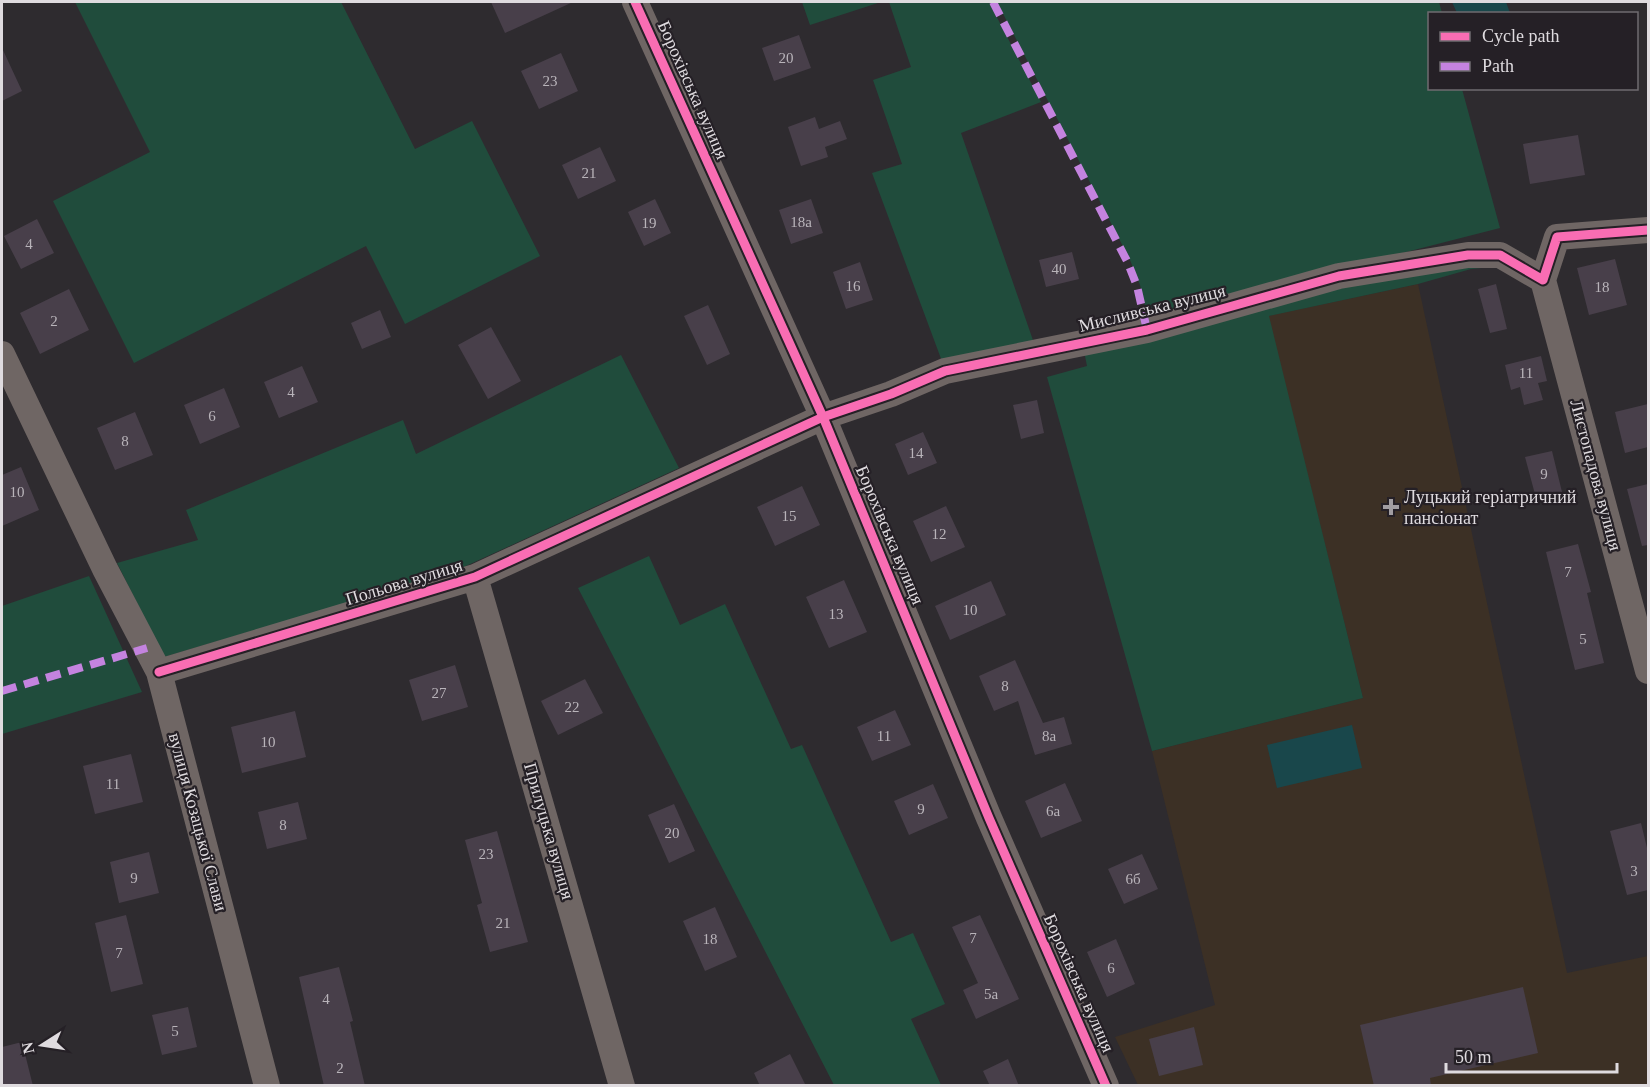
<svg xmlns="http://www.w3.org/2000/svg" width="1650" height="1087" viewBox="0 0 1650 1087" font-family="Georgia,serif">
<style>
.medical{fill:#3c3025}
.green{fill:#204c3c}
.water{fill:#19474b}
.building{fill:#483f4a}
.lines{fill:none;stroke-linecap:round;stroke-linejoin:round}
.minor{stroke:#6f6664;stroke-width:26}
.quiet{stroke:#c483df;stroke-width:8;stroke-dasharray:15 8;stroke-linecap:butt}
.cycleway-casing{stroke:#252026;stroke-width:13}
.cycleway{stroke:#f96db3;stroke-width:9}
.poi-dot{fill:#a19da1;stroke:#252026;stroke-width:2}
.labels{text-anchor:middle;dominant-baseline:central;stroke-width:4.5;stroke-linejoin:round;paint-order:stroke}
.number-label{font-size:15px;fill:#b9b4ba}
.street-label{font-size:18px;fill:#dfdbdf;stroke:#252026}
.poi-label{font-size:18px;fill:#dfdbdf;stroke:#252026;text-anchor:start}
</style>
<rect width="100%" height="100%" fill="#2e2b2f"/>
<path class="medical" d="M1418,284L1567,973L1648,956V1085H1138L1115,1037L1215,1005L1152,751L1363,698L1268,316Z"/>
<path class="green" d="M75,2H341L415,149L472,121L540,256L405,324L366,246L134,363L53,201L150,152Z
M802,2H881L810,25Z
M889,2H989L1041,102L961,133L1035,346L943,364L872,173L902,164L873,80L911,67Z
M997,2H1439L1442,13L1430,14V88L1462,89L1500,228L1148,318L1140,285L1130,260Z
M1469,263L1493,267L1471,269L1418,284L1269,316L1363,698L1152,751L1047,377L1087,366L1084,351L1290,297Z
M621,355L679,468L455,571L164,657L117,563L198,540L186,510L403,420L416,454Z
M649,556L680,625L725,604L791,749L802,745L891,942L913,933L945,1004L911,1019L941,1085H834L578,588Z
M89,576L142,692L2,734V606Z"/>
<path class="water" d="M1452,2H1506L1510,13H1457Z
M1352,725L1362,768L1277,788L1267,745Z"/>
<path class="building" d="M491,2H573L505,33Z
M799,35L811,68L774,81L762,48Z
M2,48L22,91L2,101Z
M561,53L578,91L539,109L521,71Z
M815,117L819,129L840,121L847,139L825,147L828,157L801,166L788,127Z
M1578,135L1585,175L1530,184L1523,144Z
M600,147L616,181L578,199L562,165Z
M655,199L671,233L644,246L628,212Z
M811,199L823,233L791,244L779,210Z
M37,219L54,253L21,269L4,236Z
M1072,252L1079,279L1046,287L1039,260Z
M1615,259L1627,305L1589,315L1577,268Z
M860,262L873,300L846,309L833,272Z
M1496,284L1507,329L1490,333L1478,289Z
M69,289L89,330L40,354L20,313Z
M708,305L730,354L707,365L684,316Z
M380,310L391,337L362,349L351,323Z
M491,327L521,381L488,399L458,345Z
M1541,356L1547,381L1538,383L1543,400L1524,405L1520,387L1511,390L1505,365Z
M302,366L318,402L279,418L264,382Z
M224,388L240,427L200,444L184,405Z
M1037,400L1044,433L1021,439L1013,405Z
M1648,404V447L1625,453L1615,412Z
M135,412L153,455L115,470L97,428Z
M923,432L937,463L908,475L895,444Z
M1552,451L1562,492L1536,498L1525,457Z
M21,467L39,510L2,526V475Z
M1648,484V545L1642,546L1627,489Z
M802,486L820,525L775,546L757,507Z
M946,506L965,547L931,562L913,521Z
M1578,544L1591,592L1587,593L1604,663L1575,670L1546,552Z
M844,580L867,632L829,648L806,597Z
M991,581L1006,615L950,640L935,606Z
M1015,660L1043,723L1064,717L1072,744L1035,755L1018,701L994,711L979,676Z
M455,665L468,707L422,721L409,680Z
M585,679L603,713L558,735L541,701Z
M895,710L911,745L872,761L857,727Z
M295,711L306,757L242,773L231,727Z
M131,754L143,802L95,814L83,766Z
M1065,783L1082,821L1041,838L1025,801Z
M933,784L948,818L909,835L894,801Z
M298,802L307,839L267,849L258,812Z
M674,804L695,851L669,863L648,815Z
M1641,823L1648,852V890L1627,895L1610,831Z
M497,831L528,942L490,952L477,905L482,903L465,840Z
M149,852L159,893L119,903L110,862Z
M1142,854L1158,889L1124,904L1108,869Z
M715,907L737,957L705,971L683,921Z
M126,915L143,984L111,992L95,923Z
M980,915L1019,999L976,1019L963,990L978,983L952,927Z
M1116,939L1135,984L1107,997L1087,952Z
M339,967L353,1021L350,1022L365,1086H324L299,977Z
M1523,987L1538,1053L1430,1078L1431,1086H1374L1360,1025Z
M188,1007L197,1047L162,1055L152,1015Z
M1194,1027L1203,1065L1159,1076L1149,1039Z
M22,1042L33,1086H2V1047Z
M790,1054L806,1086H760L754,1073Z
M1008,1059L1019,1086H990L983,1071Z"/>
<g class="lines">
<path class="minor" d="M635,2L823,417L989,818L1106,1086
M1543,280L1648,671
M2,354L105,569L159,672L267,1086
M475,577L622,1086
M159,672L475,577L823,417L891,394L945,371L1147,330L1339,276L1468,255H1500L1543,280L1557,237L1648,230"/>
<path class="quiet" d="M993,2L1127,261L1137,286L1147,330
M2,691L147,648"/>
<defs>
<path id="cycleway" d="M635,2L823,417L989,818L1106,1086
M159,672L475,577L823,417L891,394L945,371L1147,330L1339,276L1468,255H1500L1543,280L1557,237L1648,230"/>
</defs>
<use href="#cycleway" class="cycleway-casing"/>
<use href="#cycleway" class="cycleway"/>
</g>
<path class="poi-dot" d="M1388 498h6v6h6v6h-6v6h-6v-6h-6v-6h6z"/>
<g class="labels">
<g class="number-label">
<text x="786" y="58">20</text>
<text x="550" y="81">23</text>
<text x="589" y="173">21</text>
<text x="801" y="222">18а</text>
<text x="649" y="223">19</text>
<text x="29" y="244">4</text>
<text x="1059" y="269">40</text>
<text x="853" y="286">16</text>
<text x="1602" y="287">18</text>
<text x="54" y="321">2</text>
<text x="1526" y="373">11</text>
<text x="291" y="392">4</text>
<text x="212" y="416">6</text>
<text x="125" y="441">8</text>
<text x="916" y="453">14</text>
<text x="1544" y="474">9</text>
<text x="17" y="492">10</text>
<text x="789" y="516">15</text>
<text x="939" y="534">12</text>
<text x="1568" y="572">7</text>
<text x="970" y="610">10</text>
<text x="836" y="614">13</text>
<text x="1583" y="639">5</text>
<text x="1005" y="686">8</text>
<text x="439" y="693">27</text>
<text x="572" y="707">22</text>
<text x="884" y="736">11</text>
<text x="1049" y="736">8а</text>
<text x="268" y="742">10</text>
<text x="113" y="784">11</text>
<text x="921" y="809">9</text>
<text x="1053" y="811">6а</text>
<text x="283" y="825">8</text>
<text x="672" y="833">20</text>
<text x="486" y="854">23</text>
<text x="1634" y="871">3</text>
<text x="134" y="878">9</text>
<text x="1133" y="879">6б</text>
<text x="503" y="923">21</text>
<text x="973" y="938">7</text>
<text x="710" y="939">18</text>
<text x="119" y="953">7</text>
<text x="1111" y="968">6</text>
<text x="991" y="994">5а</text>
<text x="326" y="999">4</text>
<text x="175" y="1031">5</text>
<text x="340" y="1068">2</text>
</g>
<g class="street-label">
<text transform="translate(693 90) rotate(66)">Борохівська вулиця</text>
<text transform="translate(1152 308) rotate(-14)">Мисливська вулиця</text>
<text transform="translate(1596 475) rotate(75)">Листопадова вулиця</text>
<text transform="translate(890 535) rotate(67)">Борохівська вулиця</text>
<text transform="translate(404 582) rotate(-17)">Польова вулиця</text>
<text transform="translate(198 822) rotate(75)">вулиця Козацької Слави</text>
<text transform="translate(549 831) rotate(74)">Прилуцька вулиця</text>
<text transform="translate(1079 983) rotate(66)">Борохівська вулиця</text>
</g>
<g class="poi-label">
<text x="1404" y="497">Луцький геріатричний<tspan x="1404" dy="21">пансіонат</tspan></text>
</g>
</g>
<rect width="1650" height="1087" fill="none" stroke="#dfdbdf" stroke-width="6"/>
<rect x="1428" y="12" width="210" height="78" fill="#252026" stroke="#6f6b70" stroke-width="1.5"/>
<rect x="1440" y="32" width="30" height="9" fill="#f96db3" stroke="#6f6b70" stroke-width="1.5"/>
<text x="1482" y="42" font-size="18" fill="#dfdbdf">Cycle path</text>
<rect x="1440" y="62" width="30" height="9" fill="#c483df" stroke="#6f6b70" stroke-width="1.5"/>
<text x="1482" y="72" font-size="18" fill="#dfdbdf">Path</text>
<g transform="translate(42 1045) rotate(258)" stroke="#252026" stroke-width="4.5" paint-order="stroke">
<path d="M0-4.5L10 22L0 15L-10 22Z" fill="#dfdbdf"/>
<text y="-9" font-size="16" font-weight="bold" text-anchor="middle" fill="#dfdbdf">N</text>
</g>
<path d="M1446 1063v9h171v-9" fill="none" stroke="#dfdbdf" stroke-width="3"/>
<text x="1455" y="1063" font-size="18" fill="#dfdbdf" stroke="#252026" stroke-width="4.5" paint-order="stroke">50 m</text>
</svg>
